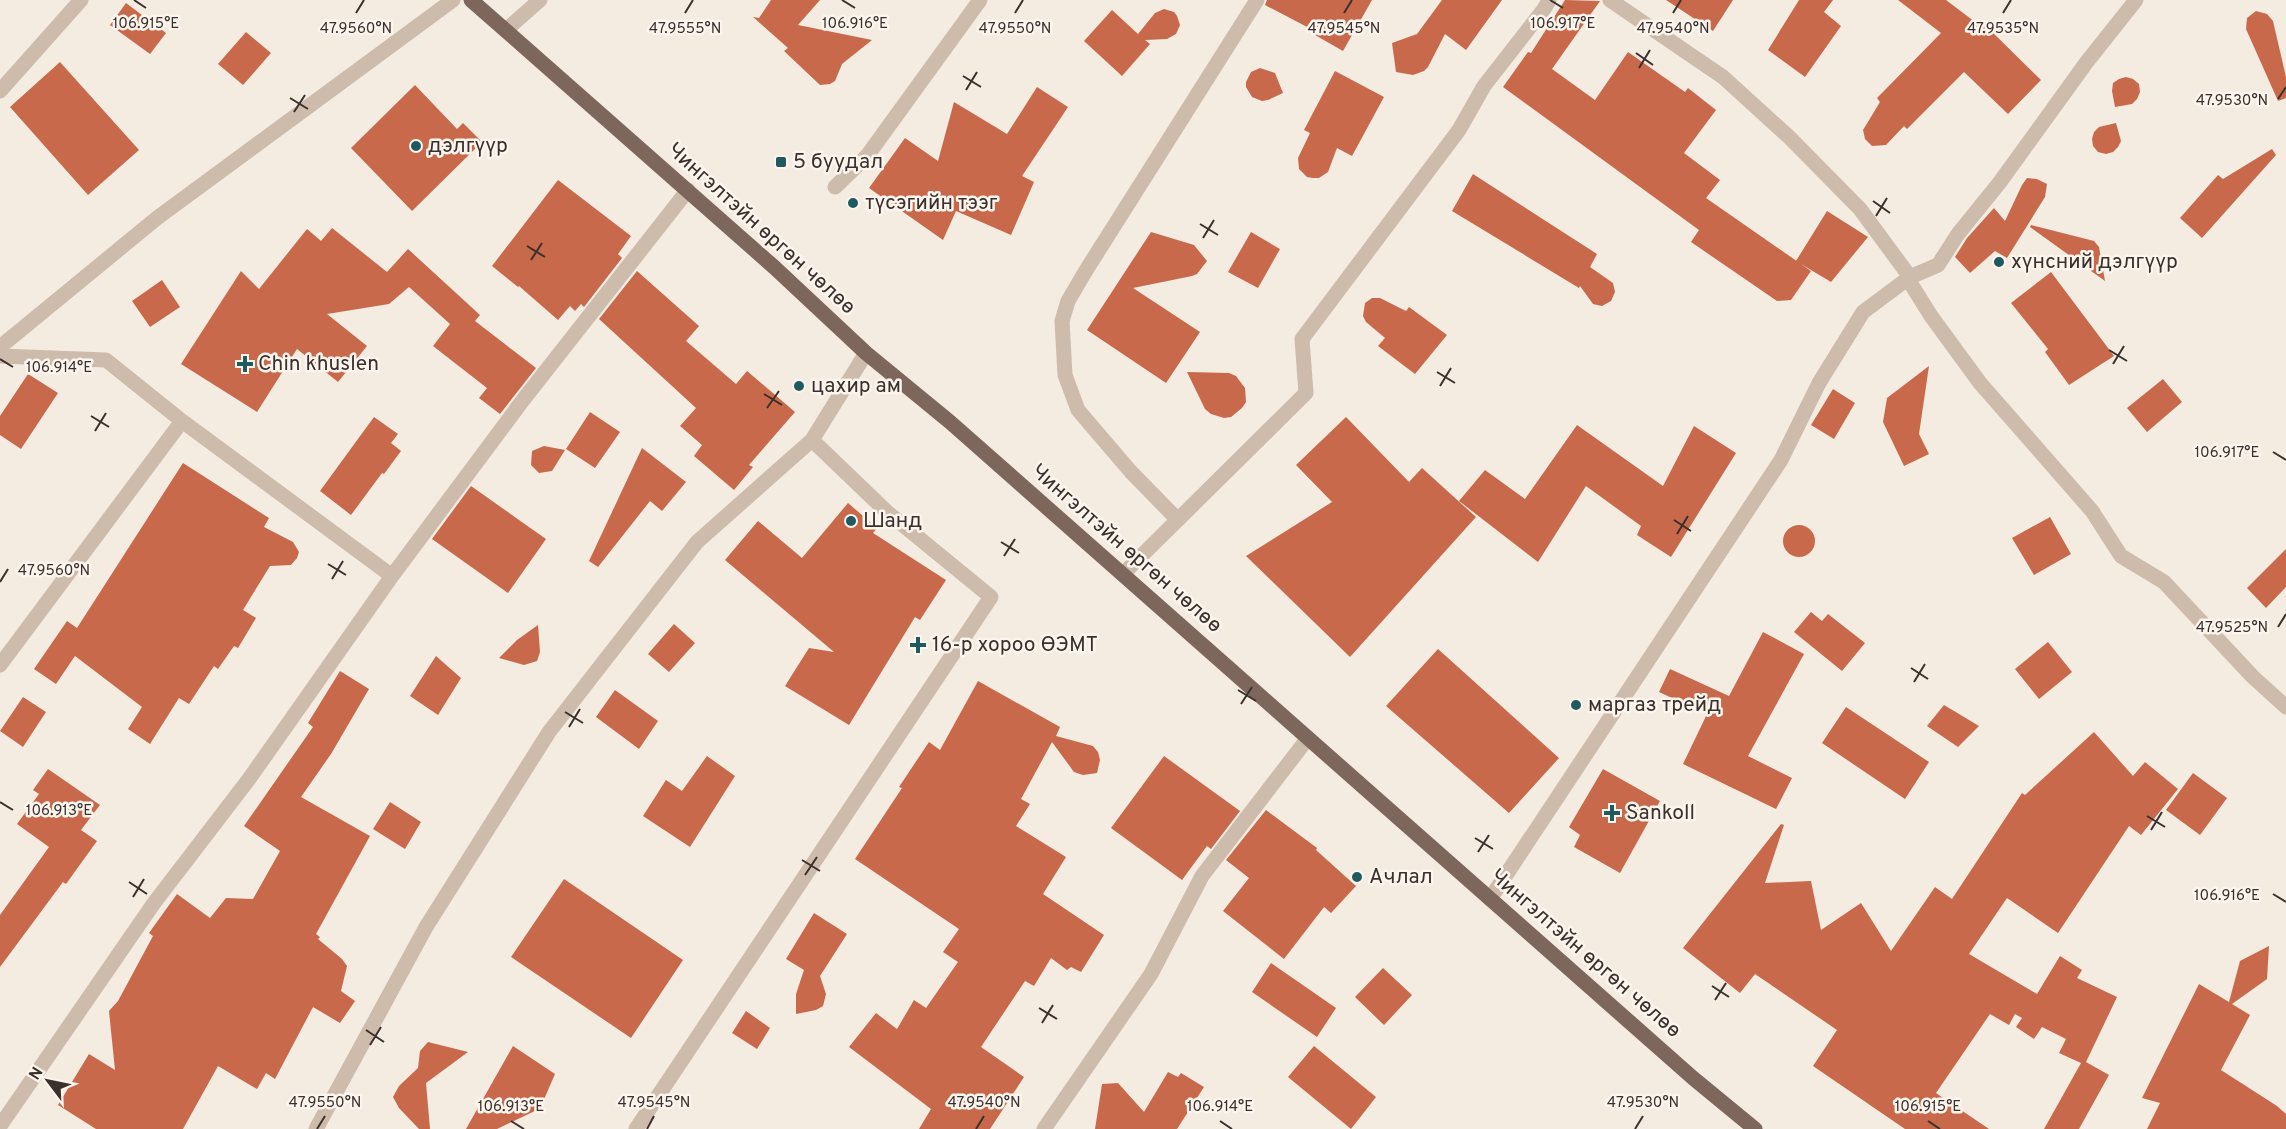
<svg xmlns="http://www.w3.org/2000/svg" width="2286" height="1129" viewBox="0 0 2286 1129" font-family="Overpass,sans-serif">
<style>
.building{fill:#c8694b}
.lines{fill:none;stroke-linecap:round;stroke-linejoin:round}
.minor{stroke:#cdbbac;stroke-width:15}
.major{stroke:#7d675c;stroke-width:15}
.ticks{fill:none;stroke:#3b302b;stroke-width:2}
.poi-dot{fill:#1f5a5e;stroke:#fbf5ee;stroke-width:2}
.labels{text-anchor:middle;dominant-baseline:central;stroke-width:5;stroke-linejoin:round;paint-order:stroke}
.poi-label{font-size:21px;fill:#3b302b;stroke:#fbf5ee;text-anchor:start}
.street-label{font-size:21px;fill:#3b302b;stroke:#fbf5ee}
.ticks-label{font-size:15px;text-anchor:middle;fill:#3b302b;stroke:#fbf5ee;stroke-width:5;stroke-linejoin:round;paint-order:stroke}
</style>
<rect width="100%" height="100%" fill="#f4ebe1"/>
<path class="building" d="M771,0H820L798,25L872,40L842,64L835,81L830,84L820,85L784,51L788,48L753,17L759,18Z
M1267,0H1372L1343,51L1308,31L1309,28L1265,5Z
M1442,0H1502L1466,50L1445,34L1428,67L1424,71L1413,75L1396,72L1392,43L1417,34Z
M1565,0L1600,1L1552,69L1595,100L1628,52L1685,92L1688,88L1716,110L1684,153L1720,180L1706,198L1811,271L1791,300L1777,301L1691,242L1699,230L1503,87L1528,52L1531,53Z
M1666,0H1733L1713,31Z
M1799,0H1833L1824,12L1841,26L1805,77L1768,50Z
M1898,0H1946L1983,28L1985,25L2041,80L2008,114L1964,72L1907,129L1904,126L1886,145L1872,146L1865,139L1863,130L1880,102L1877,98L1941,33Z
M126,3L166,33L150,54L110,25Z
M1164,9L1174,12L1177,16L1180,25L1176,34L1167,39L1145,40L1150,44L1122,76L1084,41L1112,10L1138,34L1155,13Z
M2256,11L2267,14L2273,21L2286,77V98L2278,101L2246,29L2247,18Z
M246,32L271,53L243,85L218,64Z
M60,62L139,150L88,195L10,107Z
M1260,68L1275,73L1283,93L1268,100L1262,101L1252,97L1246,87V82L1251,72Z
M1335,71L1384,97L1352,156L1337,148L1328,172L1319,178H1313L1307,177L1299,169L1298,158L1310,133L1304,130Z
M2126,77L2133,79L2139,84L2140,92L2137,99L2132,104L2115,107L2112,91L2113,83L2119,79Z
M415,85L457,129L463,123L482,142L412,211L351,148Z
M1037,87L1068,107L1022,176L1034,182L1011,235L956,211L943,240L869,188L905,138L938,161L954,102L1007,134Z
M2116,123L2121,141L2118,147L2113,152L2106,154L2098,152L2093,146L2092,139L2094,132L2099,127Z
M2272,149L2276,155L2202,238L2180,218L2218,175L2223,179Z
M1473,174L1597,254L1590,267L1613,283L1615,292L1611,301L1602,306L1593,304L1580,286L1579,288L1452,211Z
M2027,178L2037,179L2047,184L2045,197L2007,258L1995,251L1970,273L1955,257L1967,238L1994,208L2005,221L2022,185Z
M558,180L631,236L618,254L622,258L584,307L581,304L575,311L570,306L558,320L519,286L518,287L492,266Z
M1827,211L1868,237L1831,282L1796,261Z
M2031,225L2094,241L2099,247L2105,281L2030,227Z
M332,228L387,272L408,249L480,315L475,321L536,368L500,414L479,398L487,388L433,346L450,324L409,287L389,304L327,314L367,346L338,382L297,349L257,412L181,364L241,271L259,289L307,229L321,241Z
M1151,232L1194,245L1207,261L1197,274L1192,276L1133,288L1200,332L1166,383L1087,330Z
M1251,232L1280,249L1258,288L1228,272Z
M637,271L699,326L686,341L736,384L747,371L795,412L749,465L753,467L734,490L694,456L702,445L680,426L696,408L599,319Z
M2051,272L2114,356L2069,385L2045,352L2048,349L2011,303Z
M162,280L180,307L150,327L132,301Z
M1372,298H1380L1406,311L1409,307L1447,335L1415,374L1378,346L1385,338L1366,322L1363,316L1365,303Z
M1929,366L1919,434L1929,454L1904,466L1883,422L1887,398Z
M1187,372L1229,373L1236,376L1245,388L1246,402L1242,408L1231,417L1224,418L1211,414L1205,409Z
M28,374L58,393L21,449L0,435V416Z
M2163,379L2182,402L2147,432L2127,408Z
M1833,389L1855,403L1834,439L1811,425Z
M590,412L620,432L595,468L566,449Z
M374,417L398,434L391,443L401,451L384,474L382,473L351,515L320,491Z
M1346,417L1409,482L1422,468L1476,517L1350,657L1246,556L1332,502L1296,465Z
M1577,425L1663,486L1694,426L1736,453L1671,557L1637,535L1641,526L1586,486L1538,562L1459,501L1485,470L1525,499Z
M544,446L565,450L552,471L539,473L531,465L532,451Z
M642,448L686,482L662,511L650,501L598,567L589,561Z
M183,463L269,518L264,527L293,542L299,552L297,558L291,565L270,566L243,610L256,618L238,648L234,646L218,669L214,666L189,704L179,698L150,744L128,729L142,707L75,656L56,684L34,669L67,621L77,628Z
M471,486L546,539L508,593L432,539Z
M848,503L877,528L873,533L946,580L920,620L915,617L849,725L785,686L809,648L834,652L725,560L758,521L802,558Z
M2050,517L2071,554L2034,575L2012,538Z
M1783 541a16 16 0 1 1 32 0a16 16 0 1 1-32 0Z
M2286,549V587L2266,608L2247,588Z
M1811,612L1822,621L1828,614L1865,643L1842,671L1794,632Z
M674,624L695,643L669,672L648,654Z
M538,625L540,652L537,661L524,665L499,658L517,640Z
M1763,632L1804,654L1748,756L1792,778L1776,809L1683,764L1707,714L1659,692L1670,669L1729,696Z
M2048,642L2072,672L2039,699L2015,669Z
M1438,649L1559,758L1509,813L1386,706Z
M436,656L461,678L438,715L410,696Z
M340,671L369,689L331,754L301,797L370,836L316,934L320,937L318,939L342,959L347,966L341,991L355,1001L340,1023L313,1007L275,1079L266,1073L257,1089L218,1066L183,1129H96L58,1105L89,1054L115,1070L109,1011L118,1001L153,936L149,933L177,894L210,918L226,898L253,899L280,851L244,826L313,727L308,723Z
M978,681L1060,727L1056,736L1093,746L1098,752L1100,760L1097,773L1083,775L1074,772L1052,742L1021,799L1030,804L1016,826L1066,857L1043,894L1104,935L1081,972L1071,967L1067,970L1051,958L1034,986L1025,981L981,1047L1024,1077L990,1129H919L931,1109L849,1047L876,1013L897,1029L914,1000L926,1008L958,962L943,952L959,929L855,859L902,788L899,787L929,742L940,750Z
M615,690L658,721L639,749L596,717Z
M23,697L46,712L23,747L0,731Z
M1944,705L1979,726L1958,747L1927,726Z
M1846,707L1929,762L1905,799L1822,743Z
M2094,732L2133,776L2145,762L2178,789L2141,835L2129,826L2058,933L2007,898L1969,954L2037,994L2060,956L2082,970L2077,978L2117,997L2086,1062L2109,1075L2079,1129H2044L2081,1063L2059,1053L2066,1039L2042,1027L2034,1039L2016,1027L2022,1018L2015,1014L2009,1025L1990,1014L1936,1093L1989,1129H1905L1813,1066L1837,1030L1755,974L1740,993L1683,948L1781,824L1784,825L1765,883L1811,881L1821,930L1861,903L1891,951L1935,887L1952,899L2022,793L2025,795Z
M707,756L735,776L690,847L643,816L666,780L682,791Z
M1164,756L1240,811L1211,849L1207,846L1182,880L1111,828Z
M48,769L100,805L81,830L97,841L66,884L63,882L0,967V915L49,847L17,824L39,794L33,790Z
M1603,769L1660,801L1620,873L1574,847L1580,835L1569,827Z
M2193,773L2227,798L2200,835L2166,810Z
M390,802L421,822L405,849L373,829Z
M1266,810L1317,848L1316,850L1356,886L1331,913L1324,907L1284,959L1223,911L1249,878L1226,860Z
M564,879L683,960L631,1038L511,957Z
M814,913L847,934L820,976L826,994L823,1006L816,1010L796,1014V994L804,970L786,959Z
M2269,946L2267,979L2232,1004L2250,1015L2221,1070L2277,1106L2286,1114V1129H2147L2160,1103L2142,1098L2199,984L2229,1002L2240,961Z
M1271,963L1336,1008L1317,1037L1252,992Z
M1383,968L1412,995L1384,1025L1355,997Z
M746,1011L770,1028L757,1049L732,1033Z
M428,1042L468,1052L426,1083L430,1129H419L399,1108L393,1097L399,1086L418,1068L420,1051Z
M513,1046L555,1074L542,1104L539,1109L497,1129H466Z
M1314,1046L1376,1097L1351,1129L1288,1077Z
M1168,1072L1178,1077L1181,1073L1204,1087L1177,1129H1095L1102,1084L1118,1083L1144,1112Z"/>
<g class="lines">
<path class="minor" d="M1610,0L1723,77L1789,137L1860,209L1910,277L1911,284L1931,316L1980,383L2092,511L2121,556L2164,582L2253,677L2286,707
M506,30L540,0
M0,91L81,0
M835,187L867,156L980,0
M0,347L157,218L453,0
M0,356L106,360L182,421L392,576
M1178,520L1131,472L1078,410L1065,375L1062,321L1068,301L1085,272L1257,0
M1123,574L1306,393L1302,339L1459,130L1484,86L1544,9L1549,0
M0,665L182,421
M1490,899L1781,460L1819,383L1863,312L1910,277L1938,265L1958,234L2000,182L2086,63L2136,0
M0,1126L154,903L249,779L392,576L523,400L688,190
M316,1129L426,927L549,732L697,542L812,440
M636,1129L991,597L887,512L812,440L866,353
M1044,1129L1151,974L1202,876L1308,738"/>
<path class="major" d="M471,0L774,267L866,353L950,422L1693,1078L1755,1129"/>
</g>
<path class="ticks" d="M134,0L146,8M842,0L855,8M1550,0L1563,8M356,13L364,0M685,13L693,0M1015,13L1023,0M1344,13L1352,0M1673,13L1681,0M2003,13L2011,0M1636,53L1653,65M1639,68L1650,50M963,76L981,87M966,90L977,72M290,98L308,109M2278,99L2286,87M294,112L305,95M1873,201L1890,213M1876,216L1887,198M1200,224L1218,235M1203,238L1214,220M527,246L545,257M531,260L542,243M2109,350L2127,361M0,359L13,367M2113,364L2124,346M1437,372L1455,383M1440,386L1451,368M764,394L782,405M767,408L779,391M91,416L109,427M95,431L106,413M2273,452L2286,460M1674,520L1691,531M1677,534L1688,516M1001,542L1019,553M1004,556L1015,539M328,564L346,575M332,579L343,561M0,582L8,569M2278,627L2286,614M1911,668L1928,679M1914,682L1925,664M1238,690L1256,701M1241,704L1252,687M565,712L583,723M569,727L580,709M0,802L13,810M2147,816L2165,827M2151,830L2162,812M1475,838L1493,849M1478,852L1489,835M802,860L820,871M805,875L817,857M129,882L147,894M2273,894L2286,902M133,897L144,879M1712,986L1729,997M1715,1000L1726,983M1039,1008L1057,1019M1042,1023L1053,1005M366,1030L384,1042M370,1045L381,1027M511,1121L524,1129M1220,1121L1232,1129M1928,1121L1940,1129M317,1129L325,1116M647,1129L654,1116M976,1129L984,1116M1635,1129L1643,1116"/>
<g class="poi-dot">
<circle cx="416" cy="146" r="6"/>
<rect x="775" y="156" width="12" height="12" rx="3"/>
<circle cx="853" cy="203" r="6"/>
<circle cx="1999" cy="262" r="6"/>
<path d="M242 355h6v6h6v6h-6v6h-6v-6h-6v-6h6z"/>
<circle cx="799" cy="386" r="6"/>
<circle cx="851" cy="521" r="6"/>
<path d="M915 636h6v6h6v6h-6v6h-6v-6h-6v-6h6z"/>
<circle cx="1576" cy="705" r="6"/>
<path d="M1609 804h6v6h6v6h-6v6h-6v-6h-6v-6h6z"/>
<circle cx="1357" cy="877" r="6"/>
</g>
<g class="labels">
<g class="poi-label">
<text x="428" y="146">дэлгүүр</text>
<text x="793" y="162">5 буудал</text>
<text x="865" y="203">түсэгийн тээг</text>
<text x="2011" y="262">хүнсний дэлгүүр</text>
<text x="258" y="364">Chin khuslen</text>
<text x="811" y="386">цахир ам</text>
<text x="863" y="521">Шанд</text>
<text x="932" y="645">16-р хороо ӨЭМТ</text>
<text x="1588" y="705">маргаз трейд</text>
<text x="1626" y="813">Sankoll</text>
<text x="1369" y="877">Ачлал</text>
</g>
<g class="street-label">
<text transform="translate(761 229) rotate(42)">Чингэлтэйн өргөн чөлөө</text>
<text transform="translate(1126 549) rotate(41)">Чингэлтэйн өргөн чөлөө</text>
<text transform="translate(1585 954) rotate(41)">Чингэлтэйн өргөн чөлөө</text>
</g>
</g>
<g class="ticks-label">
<text x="146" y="28">106.915°E</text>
<text x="855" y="28">106.916°E</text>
<text x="1563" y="28">106.917°E</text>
<text x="356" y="33">47.9560°N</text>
<text x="685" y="33">47.9555°N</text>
<text x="1015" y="33">47.9550°N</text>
<text x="1344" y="33">47.9545°N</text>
<text x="1673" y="33">47.9540°N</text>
<text x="2003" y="33">47.9535°N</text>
<text x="2232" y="105">47.9530°N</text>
<text x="59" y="372">106.914°E</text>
<text x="2227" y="457">106.917°E</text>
<text x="54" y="575">47.9560°N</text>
<text x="2232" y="632">47.9525°N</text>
<text x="59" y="815">106.913°E</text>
<text x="2227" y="900">106.916°E</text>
<text x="325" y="1107">47.9550°N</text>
<text x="654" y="1107">47.9545°N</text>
<text x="984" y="1107">47.9540°N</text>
<text x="1643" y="1107">47.9530°N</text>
<text x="511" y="1111">106.913°E</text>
<text x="1220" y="1111">106.914°E</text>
<text x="1928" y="1111">106.915°E</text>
</g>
<g transform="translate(48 1081) rotate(302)" stroke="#fbf5ee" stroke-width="4.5" paint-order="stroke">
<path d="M0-4.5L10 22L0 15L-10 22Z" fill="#3b302b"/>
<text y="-9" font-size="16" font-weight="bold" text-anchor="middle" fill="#3b302b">N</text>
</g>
</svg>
